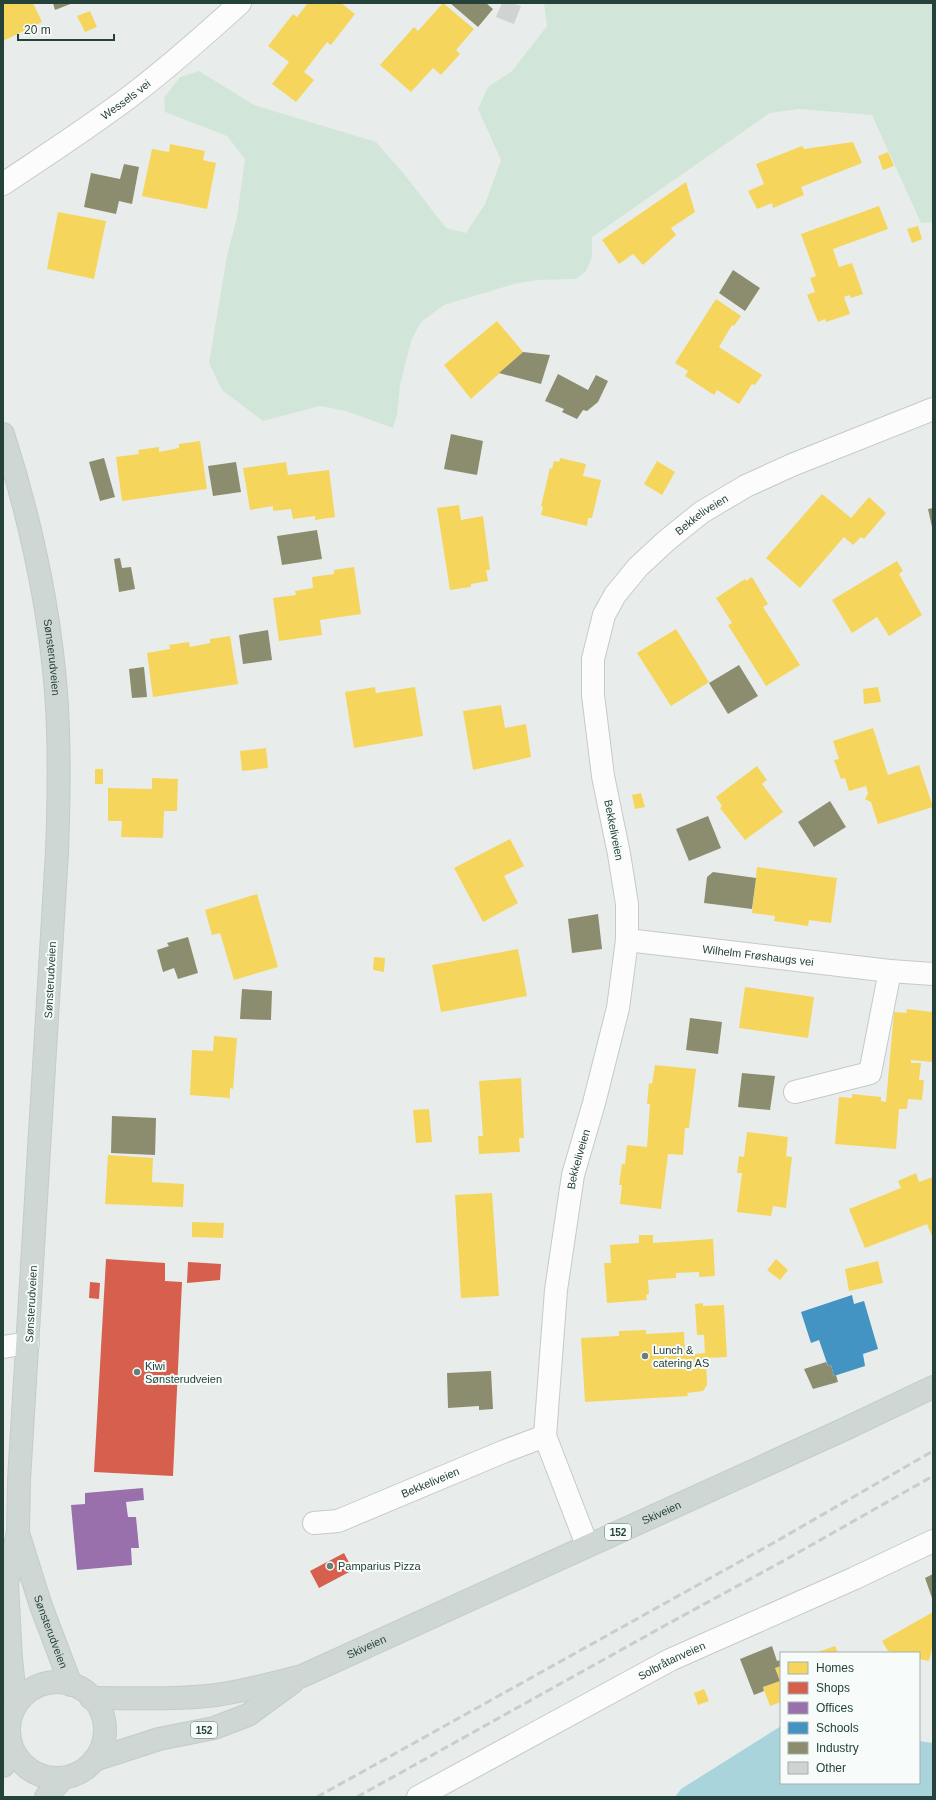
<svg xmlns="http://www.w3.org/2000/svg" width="936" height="1800" viewBox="0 0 936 1800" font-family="Helvetica,sans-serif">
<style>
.green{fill:#d1e6d8}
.water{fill:#a9d4db}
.homes{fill:#f6d55c}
.shops{fill:#d6604d}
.offices{fill:#9970ab}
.schools{fill:#4393c3}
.industry{fill:#8c8c6e}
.building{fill:#cfd4d2}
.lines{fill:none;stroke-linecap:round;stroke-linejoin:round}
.minor-casing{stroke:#c5cac8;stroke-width:24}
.major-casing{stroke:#c3ccc9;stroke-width:24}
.minor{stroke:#fcfcfc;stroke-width:22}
.major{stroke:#cfd7d5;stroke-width:22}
.rail{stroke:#c9cdcc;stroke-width:3;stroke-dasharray:8 4;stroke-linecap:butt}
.poi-dot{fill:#697e78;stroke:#f7fbf9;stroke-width:1.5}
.labels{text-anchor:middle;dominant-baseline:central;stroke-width:4;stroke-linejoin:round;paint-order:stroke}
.shield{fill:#f7fbf9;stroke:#637a73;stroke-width:1}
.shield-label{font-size:10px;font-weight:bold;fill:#24423a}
.street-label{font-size:11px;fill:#24423a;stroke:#f7fbf9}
.poi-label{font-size:11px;fill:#24423a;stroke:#f7fbf9;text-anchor:start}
</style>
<rect width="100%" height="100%" fill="#e8edeb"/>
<path class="green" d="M544,3H933V222L921,223L872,115L799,109L770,113L592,237V257L586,271L576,279L537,280L514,284L444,305L421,322L411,341L400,385L397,415L393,428L346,411L320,406L263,421L222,390L209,363L227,256L237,217L245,159L227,136L165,112L164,98L180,77L199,71L254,105L376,142L404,174L446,228L466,233L485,204L501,160L478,109L488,87L512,71L547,26Z"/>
<path class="water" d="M781,1726V1783H919V1741L933,1743V1797H675L681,1789Z"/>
<path class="homes" d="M3,3H33L42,22L3,41Z
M308,3H341L355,14L331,45L327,42L304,72L314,80L296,102L272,84L289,62L268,46L293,14L297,17Z
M443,3L474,29L456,50L460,54L441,75L433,68L411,92L380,65L414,27L418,31Z
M90,11L97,27L85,32L77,16Z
M853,142L862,163L801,187L804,195L773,208L772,203L757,209L748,191L764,184L756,164L802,146L804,149Z
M170,144L205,151L203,160L216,163L207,209L142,196L152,149L169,152Z
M888,152L894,166L883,170L878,156Z
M686,182L695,212L671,228L676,235L643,265L633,254L619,264L602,240Z
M879,206L888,229L833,249L839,267L852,263L863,294L851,298L849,295L844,297L850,314L826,322L825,319L818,322L807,295L815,292L810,278L816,276L801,234Z
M58,212L106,221L94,279L47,269Z
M918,226L922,239L912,243L907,229Z
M716,299L741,316L734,326L732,325L719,347L762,375L755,385L752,384L739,404L717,390L714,395L685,376L688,371L675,363Z
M497,321L523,352L471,399L444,365Z
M200,441L207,489L122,501L116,457L139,454L138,450L159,447V452L179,448V444Z
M560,458L586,464L583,476L601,480L592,518H588L587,526L541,515L543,507L541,506L550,468L552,469L554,461L559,462Z
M657,461L675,472L662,495L644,484Z
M286,462L288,475L329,470L335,517L315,520V516L293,519L291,509L273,511V506L250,510L243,468Z
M822,494L851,518L869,497L886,513L864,539L861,537L853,545L844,537L800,588L766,558Z
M459,505L461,520L483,516L490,570H486L488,581L471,584V587L450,590L437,508Z
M897,561L903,571L899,574L922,615L889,636L877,617L852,633L832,600Z
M354,567L361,614L320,620L322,635L279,641L273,598L296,595L295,591L313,588L312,577L334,574V570Z
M752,577L768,604L763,607L800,665L766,686L728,625L732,623L716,598L745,579L746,581Z
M676,629L709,682L671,706L637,653Z
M230,636L238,684L153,697L147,653L170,649L169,645L189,642L190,647L210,643V639Z
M375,687L376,693L415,687L423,736L354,748L345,692Z
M878,687L881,702L864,704L863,689Z
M501,705L505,728L526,724L531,757L473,770L463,711Z
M873,728L888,775L919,765L933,807L878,824L871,802L865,799L868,793L866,786L849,791L845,778L841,779L834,760L839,759L833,741Z
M266,748L268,768L242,771L240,751Z
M757,766L767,780L762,784L783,812L745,840L720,808L722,806L716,797Z
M95,769H103V784H95Z
M152,778L178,779L177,811H164L163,838L121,837L122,821H108V788L152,789Z
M641,793L645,807L635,809L632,795Z
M510,839L524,866L504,876L518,903L483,922L454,868Z
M757,867L837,878L831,923L809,920L808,926L774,921L775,916L752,913Z
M257,894L278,967L234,980L220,933L212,935L205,910Z
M518,949L527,996L441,1012L432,965Z
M374,957L385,958L384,972L373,970Z
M745,987L814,997L808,1038L739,1028Z
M907,1009L933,1012V1062L911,1060V1063H921L919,1080H924L922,1100L908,1099L907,1109H899L896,1149L835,1144L839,1097L852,1098V1094L881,1097V1101L886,1102L894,1012L906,1013Z
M214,1036L237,1038L233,1089L230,1088V1098L190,1095L192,1050L213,1051Z
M655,1065L696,1069L689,1128H685L683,1155L668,1154L661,1209L620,1204L622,1185H619L622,1164H625L627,1145L647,1147L650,1104H647L649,1083L652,1084Z
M521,1078L524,1138H519L520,1152L479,1154L478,1136H483L479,1081Z
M429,1109L432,1142L416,1143L413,1110Z
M747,1132L788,1137L786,1156L792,1157L786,1208L773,1206L771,1216L737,1212L742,1173H737L739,1156L744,1157Z
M108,1155L153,1158L152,1182L184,1184L183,1207L105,1204Z
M916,1173L919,1182L933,1177V1239L927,1224L865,1248L849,1209L901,1188L898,1181Z
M492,1193L499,1296L461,1298L455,1195Z
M192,1222L224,1223L223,1238L192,1237Z
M639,1235H653V1243L713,1239L715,1276L699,1277V1272L676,1273V1278L648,1280L649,1294L646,1295L647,1300L607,1303L604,1263H611L610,1245L639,1243Z
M776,1259L788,1270L780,1280L767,1270Z
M878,1261L883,1283L849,1291L845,1269Z
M703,1303V1306L724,1305L727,1357L706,1358L707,1385L703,1391L687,1393L688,1396L585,1402L581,1338L619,1336V1331L646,1330V1334L684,1332L685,1355L705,1353L704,1335H697L695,1304Z
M933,1612V1645L929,1661L919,1659V1653H896L888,1651L882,1641Z
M835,1646L838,1653H815Z
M781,1666V1702L770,1706L763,1687L780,1681L775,1668Z
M704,1689L709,1701L698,1705L694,1693Z"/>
<path class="shops" d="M106,1259L165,1263V1281L182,1282L173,1476L94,1472Z
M188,1262L221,1264L220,1280L187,1283Z
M90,1282L100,1283L99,1299L89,1298Z
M344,1553L353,1570L319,1588L310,1571Z"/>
<path class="offices" d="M143,1488L144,1500L126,1502L128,1517H136L139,1548H131L132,1565L77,1570L71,1505L85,1504V1493Z"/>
<path class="schools" d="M852,1295L854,1304L864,1301L878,1349L863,1354L865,1366L834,1376L831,1365L828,1366L819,1340L811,1343L801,1312Z"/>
<path class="industry" d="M53,3H73L55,10Z
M450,3H486L493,9L478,27Z
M124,164L139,167L132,204L119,201L116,214L84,207L91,173L120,179Z
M733,270L760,288L745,311L719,293Z
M523,352L550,355L541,384L499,373Z
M558,374L588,390L596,375L608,381L598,402L587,411L583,410L577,419L562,412L564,409L545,401Z
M451,434L483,441L477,475L444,469Z
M104,458L115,497L100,501L89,462Z
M236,462L241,492L213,496L208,466Z
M933,508V527H932L928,509Z
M317,530L322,559L282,565L277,536Z
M120,558L122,568L131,567L135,589L119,592L114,559Z
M268,630L272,660L243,664L239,635Z
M739,665L758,696L728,714L709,683Z
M144,667L147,697L132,698L129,669Z
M830,801L846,827L814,847L798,822Z
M708,816L721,848L689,861L676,829Z
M713,872L756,878L752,909L704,903L707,877Z
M598,914L602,949L572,953L568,919Z
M188,937L198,973L178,979L174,968L163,972L157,950L169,946L167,943Z
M242,989L272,991L271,1020L240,1019Z
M690,1018L722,1022L718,1054L686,1050Z
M742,1073L775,1076L770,1110L738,1107Z
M112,1116L156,1118L155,1155L111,1153Z
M826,1362L828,1366L831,1365L834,1376L836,1375L838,1382L813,1389L804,1369Z
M491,1371L493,1409L479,1410V1406L448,1408L447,1373Z
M933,1574V1601L925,1578Z
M772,1646L777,1661L781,1660V1666L775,1668L780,1681L763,1687L764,1691L754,1695L740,1659Z"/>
<path class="building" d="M502,3H512L521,6L514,24L496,17Z"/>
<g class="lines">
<defs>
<g id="minor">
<path id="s1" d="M3,184C48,154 93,125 136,92C172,64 206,34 240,3"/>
<path id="s2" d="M627,940L890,971L933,974"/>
<path d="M795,1092L870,1073L890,971"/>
<path d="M3,1347L28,1343"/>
<path id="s3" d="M314,1523L338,1521L505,1451L545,1436"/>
<path id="s4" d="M587,1545L545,1436L556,1290L573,1175L594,1103L618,1008L627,940V904L619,854L603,776L593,695V659L604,615L615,595L638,567L666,541L702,512L746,486L792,465L933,409"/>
<path id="s5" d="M418,1797L670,1660L855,1578L933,1541"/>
</g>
<g id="major">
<path id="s6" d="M3,434C30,518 49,604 56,692C60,745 59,799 57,852L19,1480L18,1532L7,1584L11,1659L16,1704"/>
<path id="s7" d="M18,1533L41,1606L71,1685"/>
<circle cx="57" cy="1730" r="48"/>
<path id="s8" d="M91,1698C133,1698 175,1700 216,1695C245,1691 274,1683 302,1676L845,1429L933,1387"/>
<path d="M94,1760L159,1739L214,1728L248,1715L293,1682"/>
<path d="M3,1766L11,1746"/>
<path d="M46,1797L63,1778"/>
</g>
</defs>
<use href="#minor" class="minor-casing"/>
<use href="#major" class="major-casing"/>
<use href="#minor" class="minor"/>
<use href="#major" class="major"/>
<path class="rail" d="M317,1797L775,1542L933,1451
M357,1797L664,1626L785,1560L933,1476"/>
</g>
<g class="poi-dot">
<circle cx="645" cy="1356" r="4"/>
<circle cx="137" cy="1372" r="4"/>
<circle cx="330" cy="1566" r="4"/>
</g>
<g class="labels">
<g class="shield">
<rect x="605" y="1524" width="26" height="16" rx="3"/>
<rect x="191" y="1722" width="26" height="16" rx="3"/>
</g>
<g class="shield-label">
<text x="618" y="1532">152</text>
<text x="204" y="1730">152</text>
</g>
<g class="street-label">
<text stroke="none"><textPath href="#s1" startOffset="149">Wessels vei</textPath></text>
<text stroke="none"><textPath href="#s4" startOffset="1092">Bekkeliveien</textPath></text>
<text stroke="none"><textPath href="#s6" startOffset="229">Sønsterudveien</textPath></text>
<text transform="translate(614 830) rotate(79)">Bekkeliveien</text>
<text stroke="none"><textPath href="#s2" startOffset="132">Wilhelm Frøshaugs vei</textPath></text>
<text transform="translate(50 980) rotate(-87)">Sønsterudveien</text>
<text stroke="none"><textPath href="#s4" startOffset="396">Bekkeliveien</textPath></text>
<text transform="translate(31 1304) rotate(-87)">Sønsterudveien</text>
<text stroke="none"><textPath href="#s3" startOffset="124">Bekkeliveien</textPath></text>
<text stroke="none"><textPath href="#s8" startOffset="608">Skiveien</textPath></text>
<text stroke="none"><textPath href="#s7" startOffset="104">Sønsterudveien</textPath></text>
<text stroke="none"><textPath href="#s8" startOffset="284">Skiveien</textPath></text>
<text stroke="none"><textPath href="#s5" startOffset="288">Solbråtanveien</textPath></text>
</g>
<g class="poi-label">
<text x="653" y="1350">Lunch &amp;<tspan x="653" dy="13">catering AS</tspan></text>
<text x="145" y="1366">Kiwi<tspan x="145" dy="13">Sønsterudveien</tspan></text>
<text x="338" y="1566">Pamparius Pizza</text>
</g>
</g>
<rect width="936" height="1800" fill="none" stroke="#24423a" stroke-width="8"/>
<rect x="780" y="1652" width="140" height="132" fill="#f7fbf9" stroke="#a3b1ad"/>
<rect x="788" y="1662" width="20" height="12" fill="#f6d55c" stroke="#a3b1ad"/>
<text x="816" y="1672" font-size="12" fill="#24423a">Homes</text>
<rect x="788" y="1682" width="20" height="12" fill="#d6604d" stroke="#a3b1ad"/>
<text x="816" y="1692" font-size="12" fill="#24423a">Shops</text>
<rect x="788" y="1702" width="20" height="12" fill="#9970ab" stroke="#a3b1ad"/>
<text x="816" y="1712" font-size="12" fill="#24423a">Offices</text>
<rect x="788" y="1722" width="20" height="12" fill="#4393c3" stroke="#a3b1ad"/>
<text x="816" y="1732" font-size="12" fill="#24423a">Schools</text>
<rect x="788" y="1742" width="20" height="12" fill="#8c8c6e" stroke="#a3b1ad"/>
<text x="816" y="1752" font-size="12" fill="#24423a">Industry</text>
<rect x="788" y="1762" width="20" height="12" fill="#cfd4d2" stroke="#a3b1ad"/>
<text x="816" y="1772" font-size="12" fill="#24423a">Other</text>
<path d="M18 34v6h96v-6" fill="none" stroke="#24423a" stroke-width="2"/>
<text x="24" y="34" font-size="12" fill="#24423a" stroke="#f7fbf9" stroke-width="3" paint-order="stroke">20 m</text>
</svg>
